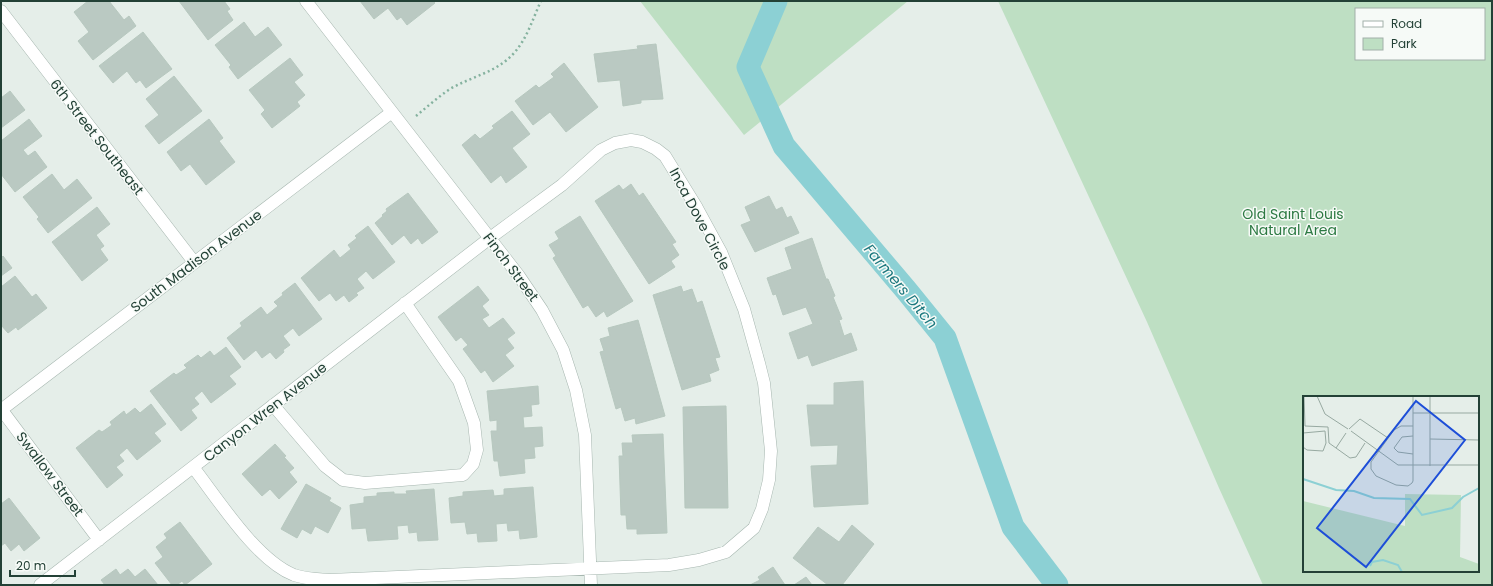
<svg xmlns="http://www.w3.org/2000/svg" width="1493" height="586" viewBox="0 0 1493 586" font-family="Poppins,sans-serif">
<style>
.green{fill:#bedfc3;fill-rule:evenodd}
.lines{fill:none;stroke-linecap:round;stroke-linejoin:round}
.canal{stroke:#8cd0d4;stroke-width:23}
.building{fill:#bac9c2;stroke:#b7c8bf}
.minor-casing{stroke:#a7b7b0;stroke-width:13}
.path{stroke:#85b29f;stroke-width:2.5;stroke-dasharray:2 3;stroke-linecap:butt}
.minor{stroke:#fff;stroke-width:12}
.labels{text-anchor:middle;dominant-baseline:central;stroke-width:3;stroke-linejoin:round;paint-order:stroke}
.street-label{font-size:14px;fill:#234136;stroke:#f6faf7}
.park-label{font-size:14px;fill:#2c7942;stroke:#f6faf7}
.water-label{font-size:15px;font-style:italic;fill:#1c787e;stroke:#f6faf7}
.inset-river{fill:none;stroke:#8cd0d4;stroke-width:2}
.inset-road{fill:none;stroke:#97a9a1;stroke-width:1}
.view{fill:#1d4ed8;fill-opacity:0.15;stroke:#1d4ed8;stroke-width:2}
.inset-edge{fill:none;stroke:#234136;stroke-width:2}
</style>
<rect width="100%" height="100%" fill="#e5eee9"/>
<path class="green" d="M640,1H908L744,135Z
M998,1H1492V585H1263L1219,488L1147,322ZM1356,9H1484V59H1356ZM1304,397H1478V571H1304Z"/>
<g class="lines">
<path class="canal" d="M776,1L748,67L784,146L906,290L945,338L1013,527L1057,585"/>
</g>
<path class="building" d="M88,1H109L124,20L129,16L136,26L93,60L78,41L89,32L74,12Z
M179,1H224L230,9L227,11L233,20L208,40Z
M360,1H433L435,3L407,25L401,17L397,20L388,8L374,19Z
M244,22L255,37L268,27L282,45L238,79L229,67L231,65L215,45Z
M143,32L172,69L146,88L140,80L136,83L127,71L113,83L99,66Z
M656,44L663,99L641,100V103L623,106L620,80L598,82L594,54L638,49L637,46Z
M290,58L303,75L294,82L305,95L297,102L300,106L272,128L261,114L265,110L249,90Z
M564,63L598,107L566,132L550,112L533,125L515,101L536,85L539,88L554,77L551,74Z
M174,76L202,111L159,144L145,126L159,115L146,99Z
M10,91L25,110L1,128V98Z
M512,111L530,134L512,148L527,167L506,183L501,175L491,183L462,145L475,134L480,139L494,128L492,126Z
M29,119L42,136L23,150L28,156L35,151L47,167L15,192L1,174V141Z
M209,119L223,138L219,141L235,162L206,185L190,164L181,171L167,152Z
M52,174L64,190L77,179L92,198L48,233L37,219L39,217L23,197Z
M631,184L639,196L643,193L676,242L672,244L679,255L671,261L675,267L649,284L595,201L619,185L623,190Z
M408,193L438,232L422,244L418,238L411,244L404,235L392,245L375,223L383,216L382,215L387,211L386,209Z
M769,196L776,210L782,207L787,218L791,216L799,233L755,252L741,225L751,221L745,207Z
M97,207L110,224L96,235L104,246L100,249L108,260L82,281L52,242Z
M580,216L633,301L607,317L604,311L596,317L588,305L583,308L553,258L556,256L549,245L559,239L555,232Z
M368,226L395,262L373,279L366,271L357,279L364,288L356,293L358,295L349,302L344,295L336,301L330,293L319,301L301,278L334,250L340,258L351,249L348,245L357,238L355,236Z
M812,238L826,279H828L835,296L833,297L842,319L839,320L844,336L851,333L857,350L812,366L808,355L798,359L789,333L813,324L806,307L783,315L776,294L773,295L767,278L792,269L785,248Z
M1,256L2,257L3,256L12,268L1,276Z
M15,276L32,297L36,294L47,308L18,330L16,327L8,333L1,325V287Z
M295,283L322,319L299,336L293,328L283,336L290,345L283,350L284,352L276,359L270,352L262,358L256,350L244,360L227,338L242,326L240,323L261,307L267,315L278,306L274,302L283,295L282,293Z
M478,286L489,300L482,306L489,315L482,319L489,328L503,318L515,333L507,339L514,348L505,355L514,366L493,382L485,370L481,373L463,349L468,345L461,337L456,341L438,317Z
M681,286L683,292L692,289L697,303L702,301L720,357L715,358L719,370L709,374L711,381L682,390L653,295Z
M638,320L665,416L636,424L635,418L625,421L621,407L616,409L600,352L604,351L600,339L610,336L608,328Z
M226,347L241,367L229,376L236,384L211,403L202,391L194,398L199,404L191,410L197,418L181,431L150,391L174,373L176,375L187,368L184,365L198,355L201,358L210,351L214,356Z
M863,381L868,504L814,507L811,466L837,465L838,445L811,446L807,405H834V383Z
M538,386L539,404L531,405L532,416L523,417L524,428L542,427L543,446L534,447L535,458L524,459L525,473L500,476L498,461H494L491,431H497V420L490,421L487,391Z
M151,404L166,424L154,433L161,441L137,460L127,448L119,455L124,461L116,467L123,475L107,488L76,448L99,430L102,432L112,425L110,422L124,411L126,415L135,408L140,413Z
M726,406L728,508H685L683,407Z
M663,434L667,533L637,534V529H627L626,515H621L619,456H623L622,443H633L632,435Z
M275,444L286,456L284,457L294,468L289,472L297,482L279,499L270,489L262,496L242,474Z
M306,484L331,498L329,501L341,508L328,533L315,526L311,534L302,529L297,538L281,529Z
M533,487L537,537L520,539L519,530L508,531L507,523L496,524L497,541L478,542L477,533L467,534L465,522L451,523L449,498L463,496V492L493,490L494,496L504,495V489Z
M434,489L438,540L418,541L417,532L409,533L408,525L397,526L398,539L368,541L366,528L352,529L350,505L364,503V497L377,496V493L394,492V494H407L406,491Z
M9,498L40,538L24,551L19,544L11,551L5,543L1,546V504Z
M180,522L212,564L185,585L182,581L177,585H172L155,563L163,557L156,547L167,538L164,534Z
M852,525L874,544L842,585H828L793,558L818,527L839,542Z
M773,567L785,585H750L760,580L758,577Z
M116,569L120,575L128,569L135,577L145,569L158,585H105L101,580Z
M806,577L812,585H794Z"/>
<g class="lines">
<defs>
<path id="minor" d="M306,1L519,276L542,310L563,350L576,390L585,435L591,585
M1,11L194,262
M273,405L325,466L343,480L365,483L463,475L473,464L477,450L474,423L459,381L405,303
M1,409L99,540
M1,410L392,112
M40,585L490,238L562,185L601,150L615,143L631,140L642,142L656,149L665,156L697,208L721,252L744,309L759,363L764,383L771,451L769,480L762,509L754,528L726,552L699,560L669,565L330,580C318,579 305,579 294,575C256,560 218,499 193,467"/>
</defs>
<use href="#minor" class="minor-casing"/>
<path class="path" d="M416,116C427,107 438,97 450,89C472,76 496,73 514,53C527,39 533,18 541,1"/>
<use href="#minor" class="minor"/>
</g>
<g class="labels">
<g class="street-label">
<text transform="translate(97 137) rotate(52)">6th Street Southeast</text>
<text transform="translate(700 219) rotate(62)">Inca Dove Circle</text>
<text transform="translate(196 261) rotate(-37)">South Madison Avenue</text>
<text transform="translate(511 267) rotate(53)">Finch Street</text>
<text transform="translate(265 412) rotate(-38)">Canyon Wren Avenue</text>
<text transform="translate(50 474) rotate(53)">Swallow Street</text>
</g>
<g class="park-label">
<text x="1293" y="214">Old Saint Louis<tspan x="1293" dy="16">Natural Area</tspan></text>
</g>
<g class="water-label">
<text transform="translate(901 286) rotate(50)">Farmers Ditch</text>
</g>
</g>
<g transform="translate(1303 396)">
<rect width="176" height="176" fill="#e5eee9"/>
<path d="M102,98L158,99L157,161L176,168V176H0V105L102,130Z" fill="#bedfc3"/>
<path class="inset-river" d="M0,83L33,94L51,95L71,102L107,103L119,119L149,112L160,101L176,92M67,170L69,166L80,164L95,169L99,176"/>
<path class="inset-road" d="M1,0L2,30L25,31L26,47L47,62L53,61L62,47M14,0L22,18L45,33M110,17H176M110,30H98L91,34L68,66V73L73,80L93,89L105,90L109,87L110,85V0M46,33L57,23L85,42M48,35L95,69H176M0,37L22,35L23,47L20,55L4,54L0,51M127,43L176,44M33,52L43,37M110,58L95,56L91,52L99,41L110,40M127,70V0"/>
<path class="view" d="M113,5L162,44L63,171L14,132Z"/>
<rect width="176" height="176" class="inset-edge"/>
</g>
<rect width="1493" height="586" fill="none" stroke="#234136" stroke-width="4"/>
<rect x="1355" y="8" width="130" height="52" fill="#f6faf7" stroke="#a2b0aa"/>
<rect x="1363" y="21" width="20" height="6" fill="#ffffff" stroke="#a2b0aa"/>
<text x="1391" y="28" font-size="12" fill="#234136">Road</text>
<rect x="1363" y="38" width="20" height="12" fill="#bedfc3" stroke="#a2b0aa"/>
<text x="1391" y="48" font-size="12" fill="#234136">Park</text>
<path d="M10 570v6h65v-6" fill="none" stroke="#234136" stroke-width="2"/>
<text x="16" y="570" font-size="12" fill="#234136" stroke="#f6faf7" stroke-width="3" paint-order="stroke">20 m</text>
</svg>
